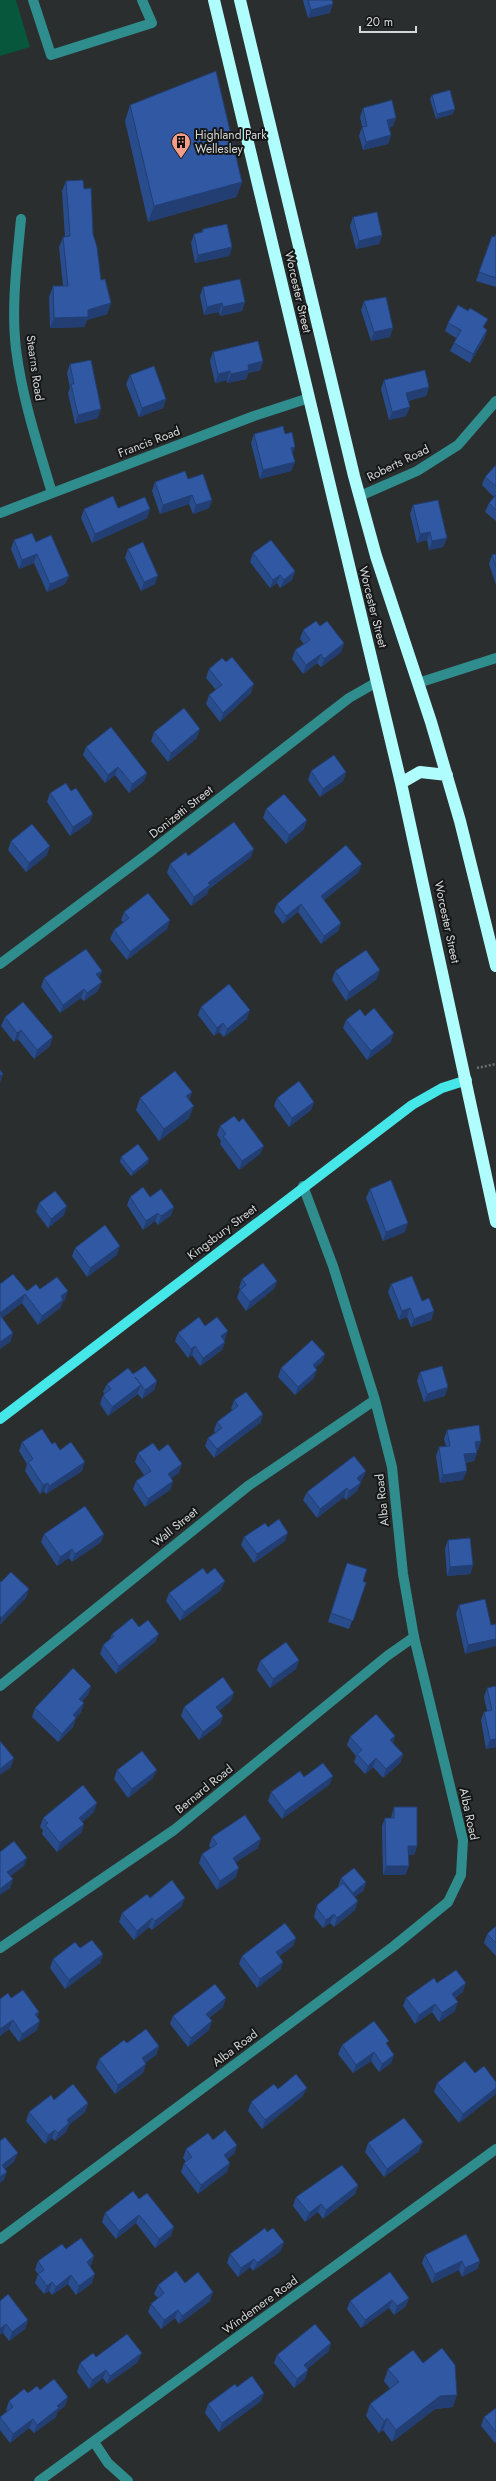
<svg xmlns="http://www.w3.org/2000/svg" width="496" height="2481" viewBox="0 0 496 2481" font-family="Jost,sans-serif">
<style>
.green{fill:#06573b}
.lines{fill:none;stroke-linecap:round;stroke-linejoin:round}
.path{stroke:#6e7071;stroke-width:2.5;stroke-dasharray:2 2;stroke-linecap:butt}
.minor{stroke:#308d8d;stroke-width:10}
.major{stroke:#46e7e8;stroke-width:10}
.highway{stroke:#affdfd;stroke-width:12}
.wall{fill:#294c8c}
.shaded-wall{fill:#223e72}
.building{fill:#3058a3;stroke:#223e72}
.labels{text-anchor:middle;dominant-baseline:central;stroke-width:4;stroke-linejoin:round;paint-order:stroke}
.poi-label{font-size:12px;fill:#d6d7d8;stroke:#151616;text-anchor:start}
.street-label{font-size:12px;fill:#d6d7d8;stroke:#151616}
</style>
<rect width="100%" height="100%" fill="#2b2e2f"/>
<path class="green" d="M0,0H16L30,47L0,56Z"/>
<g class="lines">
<path class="path" d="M477,1068L496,1064"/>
<path class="minor" d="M33,0L51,55L152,23L142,0
M21,219C17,261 11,307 16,349C22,398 38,446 52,493
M360,496L417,471L458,445L496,401
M0,513L254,416L309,398
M418,683L496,658
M0,964L150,852L349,698L377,682
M0,1686L248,1486L375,1400
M0,1948L174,1830L387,1656L414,1637
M0,2239L394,1946L448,1902L461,1875L463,1840L414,1637L403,1574L392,1467L375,1400L333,1266L303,1186
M94,2442L108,2463L128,2481
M39,2481L496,2149"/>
<path class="major" d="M0,1419L412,1105L442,1088L467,1080"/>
<path class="highway" d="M214,0L401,783L496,1222
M240,0L354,476L376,556L431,722L460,821L496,966
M401,783L420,772L447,775"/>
</g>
<path class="wall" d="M303,0H332L330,13L308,18L303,1Z
M432,95L453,114L436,119L430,99Z
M130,105L242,182L236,197L148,222L125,121Z
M363,108L393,126L389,128L391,135L388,144L363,150L359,136L362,127L360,117Z
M66,181L84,189L93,234L101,280L111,303L107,314L87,320L84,327L50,328L49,297L53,286H63L59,247L63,237H65L62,191Z
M353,217L382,235L379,244L356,249L350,226Z
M203,229L232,247L229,256L195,263L191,243L194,234L201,232Z
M496,234V287L476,281L492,236L494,237Z
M203,287L245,302L242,311L220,316L219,312L204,315L200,296Z
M364,301L390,337L371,341L361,310Z
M448,323L484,328L487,330L484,339L470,363L450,351L454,343L456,338L445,331Z
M213,352L263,361L260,370L248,373L246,379L227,383V380L215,383L210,361Z
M70,364L98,418L75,424L68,393L70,388L67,373Z
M130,375L166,399L163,408L139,417L126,384Z
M384,380L429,387L426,396L408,401L406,416L389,420L381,389Z
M254,434H285L295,462L291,471L260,479L251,443Z
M496,465V521L485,512L489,503L494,497L482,485L485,477Z
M188,479L212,500L209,508L193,514L189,504L160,514L152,491L155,482Z
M413,505L447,538L443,547L429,550L427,540L417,543L410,514Z
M84,509H150L147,518L92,543L81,518Z
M14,540L36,542L69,576L65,584L47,592L34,563L19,569L11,549Z
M128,549L155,584L141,591L125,558Z
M253,553L295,571L292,580L280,588L277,583L270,588L250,562Z
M496,554V585L489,564L492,555Z
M320,626L344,643L341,652L321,667L317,663L303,674L292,659L295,650L304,644L300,639L303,630Z
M209,669L251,693L220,722L206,704L209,695L216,690L206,678Z
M154,732L197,738L168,762L151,741Z
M86,747L147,773L144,781L129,793L115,775L105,783L83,755Z
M311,771L346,772L343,781L320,797L308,780Z
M50,793L90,822L70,836L47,802Z
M266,809L304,829L286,844L263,818Z
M11,841L47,855L26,872L8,850Z
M251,857L209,889L207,894L191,906L167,873L170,864Z
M359,872L324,900L341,923L338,931L321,944L298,912L283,924L274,912L277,904Z
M124,912L170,920L167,929L127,960L110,939L114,930L123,923L121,920Z
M102,971L99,978L98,991L84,1001L81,998L60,1013L41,987L44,978Z
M335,971L377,979L346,1001L332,980Z
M201,1007L247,1019L224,1037L219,1032L214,1036L198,1015Z
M365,1016L391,1042L367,1060L343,1028L346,1020Z
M5,1017L50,1046L34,1059L18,1039L14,1042L1,1026Z
M192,1092L189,1100V1118L159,1141L136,1110L140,1098Z
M277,1098L314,1102L311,1110L289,1127L274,1106Z
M220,1126L260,1154L239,1170L220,1144L221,1141L217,1135Z
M121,1157L148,1163L131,1176L120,1162Z
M370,1189L405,1232L383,1241L366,1198Z
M130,1197H150L174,1207L171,1215L158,1225L155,1221L143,1230L127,1205Z
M39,1203L64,1215L48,1228L36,1212Z
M75,1248L117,1255L87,1277L72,1256Z
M242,1279L277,1281L274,1289L246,1311L237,1298L240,1289L239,1288Z
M0,1284L27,1291L40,1289L65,1300L63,1301L60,1308L38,1325L22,1303L2,1318L13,1333L10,1342L0,1349Z
M391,1284L422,1301L434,1311L431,1320L411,1327L407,1317L399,1320L388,1292Z
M205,1326L225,1339L224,1340L225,1342L222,1350L200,1366L192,1355L188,1358L175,1341L178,1333Z
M325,1354L322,1362L315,1368L314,1378L295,1395L278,1377L281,1368Z
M420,1372L445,1396L424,1402L417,1381Z
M133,1374L157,1381L154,1390L142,1399L138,1394L108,1416L100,1404L103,1395L105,1394L103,1392L107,1384Z
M234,1400L263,1414L260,1423L214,1458L205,1446L208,1438L215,1433L214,1430L217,1422L232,1410L231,1409Z
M447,1430L481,1441L478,1450H476L477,1453L474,1461L465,1463L463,1480L440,1483L436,1456L439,1447L446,1446L444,1439Z
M22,1442L52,1444L60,1450L82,1471L46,1494L44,1491L40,1494L25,1471L27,1464L19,1451Z
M159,1451L179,1473L171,1478L173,1481L170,1490L145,1507L133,1489L136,1481L144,1475L135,1462L138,1453Z
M366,1471L362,1480L360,1482L357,1491L346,1500L344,1497L317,1518L303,1500L307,1492Z
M268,1527L285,1541L254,1563L241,1545L244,1537Z
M44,1534H104L101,1542L72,1562L69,1558L57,1566L41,1542Z
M448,1540L473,1565L470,1574L447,1576L445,1549Z
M344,1571L366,1583L349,1629L328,1622Z
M221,1590L180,1621L166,1601L169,1593Z
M459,1605L491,1625L465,1654L456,1614Z
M139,1627L159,1634L155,1642L116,1674L100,1654L103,1645L110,1639L112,1634Z
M299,1660L296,1669L270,1688L257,1670L260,1661Z
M91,1686L88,1695L82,1701L84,1703L81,1712L76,1718L73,1727L58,1742L32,1717L35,1708Z
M496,1686V1747L486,1749L481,1720L484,1712L487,1711L484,1697L487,1688Z
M231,1701L219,1711L223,1716L220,1724L199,1740L181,1716L184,1707Z
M395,1736L393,1743L403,1754L400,1763L383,1778L373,1767L365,1774L354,1762L356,1756L347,1745L350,1737Z
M117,1770L153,1778L128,1798L114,1779Z
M333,1776L329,1785L282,1819L268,1801L271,1792L304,1777Z
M394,1807L417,1846L414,1855H408L409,1866L405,1875H383L382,1826L385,1818H391Z
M94,1812L82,1822L84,1824L81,1833L57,1852L42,1834L43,1830L40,1827L43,1818Z
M212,1837L258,1848L236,1862V1877L217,1890L199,1863L202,1854L211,1848L209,1846Z
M341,1878L366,1882L363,1891L354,1897L355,1910L334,1927L330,1923L323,1928L314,1917L317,1905L339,1887H338Z
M150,1898L182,1906L152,1930L149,1927L134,1940L119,1922L122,1913Z
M496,1926V1956L484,1943L487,1934Z
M296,1938L293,1946L279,1956L283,1962L280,1970L257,1988L239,1964L242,1956Z
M80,1948L103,1954L100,1963L65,1989L50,1968L53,1959Z
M437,1983L463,1992L455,1998V2011L439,2022L432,2012L415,2024L403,2006L406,1998Z
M11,1998L39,2012L37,2017V2030L19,2042L9,2029L0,2036V1999Z
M223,2007L209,2018V2030L188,2047L170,2024L173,2016Z
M342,2045H387L394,2055L391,2063L379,2072L371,2061L353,2073L338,2054Z
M159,2046L156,2055L145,2063L146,2064L143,2073L115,2094L96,2068L99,2059Z
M475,2073L496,2082V2094L459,2123L434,2092L437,2083Z
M303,2096L262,2129L248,2111L251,2102Z
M54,2100L88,2103L85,2112L69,2125L66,2132L55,2141L52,2138L45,2144L26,2121L29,2112Z
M213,2140L237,2145L234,2154L227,2159V2172L198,2194L181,2172L184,2163L186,2162L183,2158L186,2149Z
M368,2143L419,2151L384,2177L365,2152Z
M358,2185L355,2194L323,2219L318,2212L305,2222L293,2206L296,2197Z
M139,2199L171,2236L155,2248L136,2223L116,2239L102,2222L105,2213Z
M66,2249L94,2256L91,2265L90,2266L92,2283L76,2295L68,2284L52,2295L49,2291L44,2294L35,2283L38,2274L35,2270L38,2261Z
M281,2251L253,2271L250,2267L238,2277L227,2263L230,2254Z
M425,2255L480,2261L477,2269L462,2277L459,2270L432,2283L422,2263Z
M390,2272L406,2306L394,2315L389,2308L361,2328L347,2309L350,2301Z
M185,2283L210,2301L179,2324L175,2318L161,2329L148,2312L151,2304L158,2298L154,2294L158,2285Z
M0,2301L28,2320L25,2329L9,2341L3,2333Z
M331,2343L328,2352L307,2369L305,2379L294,2388L274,2363L277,2355Z
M96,2357L138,2362L107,2384L103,2378L89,2389L77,2372L80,2363Z
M423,2363L453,2407L435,2409L392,2442L383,2430L379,2433L366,2416L370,2404L390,2389L384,2381L388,2369Z
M237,2387L264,2393L261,2401L219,2432L205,2413L208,2404Z
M40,2390L65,2406L57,2412L56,2417L34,2433L29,2428L10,2443L0,2430V2417L7,2411L6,2410L9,2401L28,2393Z
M496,2408V2442L495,2443L481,2426L484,2417Z"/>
<path class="shaded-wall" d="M333,4L330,13L308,18L311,10Z
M455,109L453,114L436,119L437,114Z
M396,118L393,126L384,129L387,120Z
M391,135L388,144L363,150L366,142Z
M242,182L236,197L148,222L154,206Z
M382,235L379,244L356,249L359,241Z
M232,247L229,256L195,263L198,255Z
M245,302L242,311L220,316L223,307Z
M111,303L107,314L87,320L84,327L50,328L54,318Z
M222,303L219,312L204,315L207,307Z
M488,319L484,327L479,336L483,327Z
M393,328L390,337L371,341L374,332Z
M487,330L484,339L470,363L473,354Z
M263,361L260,370L248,373L246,379L227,383L231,374L248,365Z
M230,371L227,380L215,383L218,374Z
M429,387L426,396L403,402L406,393Z
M166,399L163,408L139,417L142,408Z
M410,407L406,416L389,420L392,412Z
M101,409L98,418L75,424L78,415Z
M295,447L292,456L291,448Z
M295,462L291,471L260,479L263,470Z
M192,495L189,504L160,514L163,505Z
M212,500L209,508L193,514L196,505Z
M150,509L147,518L92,543L95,534Z
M430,532L427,540L417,543L420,534Z
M447,538L443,547L429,550L432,541Z
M37,554L34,563L19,569L22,560Z
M295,571L292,580L280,588L284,580Z
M280,575L277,583L270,588L273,580Z
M69,576L65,584L47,592L50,584Z
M158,576L155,584L141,591L144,582Z
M344,643L341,652L321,667L324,659Z
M321,654L317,663L303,674L306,665Z
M254,684L251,693L220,722L223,713Z
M200,729L197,738L168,762L171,753Z
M118,767L115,775L105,783L108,775Z
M346,772L343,781L320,797L323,789Z
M147,773L144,781L129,793L132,784Z
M93,814L90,822L70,836L73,827Z
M307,820L304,829L286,844L289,835Z
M50,846L47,855L26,872L29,863Z
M254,849L251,857L209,889L207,894L191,906L194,897L208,883Z
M362,864L359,872L319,904L321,896Z
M301,904L298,912L283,924L286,916Z
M170,920L167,929L127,960L130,952Z
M341,923L338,931L321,944L324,936Z
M380,970L377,979L346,1001L349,992Z
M102,971L98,979L96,974Z
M102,982L98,991L84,1001L87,993Z
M84,989L81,998L60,1013L63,1005Z
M250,1010L247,1019L224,1037L227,1029Z
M223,1023L219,1032L214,1036L217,1028Z
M21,1030L18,1039L14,1042L17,1033Z
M394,1033L391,1042L367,1060L371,1051Z
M53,1037L50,1046L34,1059L37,1050Z
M3,1074L0,1083V1076Z
M192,1092L187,1104L186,1096Z
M314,1102L311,1110L289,1127L292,1118Z
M194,1106L189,1118L159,1141L164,1129Z
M264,1146L260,1154L239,1170L242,1161Z
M149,1159L148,1163L131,1176L133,1172Z
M67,1206L64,1215L48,1228L51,1219Z
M174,1207L171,1215L158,1225L161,1216Z
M158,1213L155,1221L143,1230L146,1221Z
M408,1223L405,1232L383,1241L386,1232Z
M120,1246L117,1255L87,1277L90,1268Z
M277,1281L274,1289L246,1311L250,1302Z
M68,1291L65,1300L63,1301L60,1308L38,1325L42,1316L61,1296Z
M25,1294L22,1303L0,1319V1313Z
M410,1308L407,1317L399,1320L402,1311Z
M434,1311L431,1320L411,1327L414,1319Z
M228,1331L225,1339L218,1345L221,1336Z
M13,1333L10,1342L0,1349V1342Z
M225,1342L222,1350L200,1366L203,1358Z
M195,1346L192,1355L188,1358L191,1349Z
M325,1354L322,1362L309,1374L313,1365Z
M317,1370L314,1378L295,1395L298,1387Z
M157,1381L154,1390L142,1399L145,1390Z
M141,1385L137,1394L108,1416L112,1407Z
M448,1387L445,1396L424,1402L427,1394Z
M263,1414L260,1423L214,1458L217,1449Z
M481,1441L478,1450L472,1451L475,1442Z
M477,1453L474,1461L461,1463L464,1454Z
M85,1462L82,1471L46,1494L49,1486Z
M182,1464L179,1473L165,1482L168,1474Z
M366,1471L362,1480L354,1486L357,1478Z
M467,1471L463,1480L440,1483L443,1475Z
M173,1481L170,1490L145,1507L148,1499Z
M48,1483L44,1491L40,1494L43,1485Z
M361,1483L357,1491L346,1500L349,1491Z
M347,1488L344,1497L317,1518L320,1509Z
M288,1533L285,1541L254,1563L257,1554Z
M104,1534L101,1542L72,1562L75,1554Z
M72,1549L69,1558L57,1566L60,1557Z
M473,1565L470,1574L447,1576L450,1567Z
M225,1581L221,1590L180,1621L184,1612Z
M29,1589L26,1598L0,1625V1622L1,1618Z
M159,1634L155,1642L116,1674L119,1666Z
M496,1639V1646L465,1654L468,1645Z
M299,1660L296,1669L270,1688L273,1679Z
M91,1686L88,1695L76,1707L79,1699Z
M234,1693L231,1701L213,1716L216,1707Z
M84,1703L81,1712L70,1724L73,1715Z
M223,1716L220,1724L199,1740L203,1732Z
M76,1718L73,1727L58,1742L62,1734Z
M395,1736L392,1744L390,1740Z
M496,1739V1747L486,1749L490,1740Z
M403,1754L400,1763L383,1778L386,1769Z
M14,1758L11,1767L0,1775V1769Z
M376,1758L373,1767L365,1774L368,1766Z
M157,1770L153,1778L128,1798L132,1789Z
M333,1776L329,1785L282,1819L285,1811Z
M97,1803L94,1812L76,1827L79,1818Z
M84,1824L81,1833L57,1852L60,1843Z
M261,1839L258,1848L229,1867L233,1858Z
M408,1846H417L414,1855H405Z
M27,1858L24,1866L4,1881L7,1872Z
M386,1866H409L405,1875H383Z
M239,1868L236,1877L217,1890L220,1881Z
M13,1879L10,1888L0,1895V1889Z
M366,1882L363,1891L349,1901L353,1893Z
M185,1898L182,1906L152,1930L155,1921Z
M358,1901L355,1910L334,1927L337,1918Z
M334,1914L330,1923L323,1928L326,1920Z
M152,1918L149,1927L134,1940L137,1931Z
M296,1938L293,1946L273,1961L276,1952Z
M103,1954L100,1963L65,1989L69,1980Z
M283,1962L280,1970L257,1988L260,1979Z
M466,1983L463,1992L449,2002L452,1994Z
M226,1998L223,2007L203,2022L206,2014Z
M458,2002L455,2011L439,2022L442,2013Z
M435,2004L432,2012L415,2024L419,2015Z
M39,2012L36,2020L35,2014Z
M13,2020L9,2029L0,2036V2029Z
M40,2021L37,2030L19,2042L22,2034Z
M212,2021L209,2030L188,2047L191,2038Z
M159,2046L156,2055L139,2067L142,2058Z
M374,2052L371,2061L353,2073L356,2065Z
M394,2055L391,2063L379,2072L382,2064Z
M146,2064L143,2073L115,2094L118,2085Z
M307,2088L303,2096L262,2129L265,2120Z
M496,2088V2094L459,2123L463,2114Z
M88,2103L85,2112L69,2125L66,2132L55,2141L58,2133L67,2120Z
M55,2130L52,2138L45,2144L48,2135Z
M423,2142L419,2151L384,2177L387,2169Z
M237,2145L234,2154L221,2163L224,2155Z
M18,2153L14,2162L0,2173L2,2165Z
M230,2163L227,2172L198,2194L201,2185Z
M7,2172L4,2180L0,2183V2177Z
M358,2185L355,2194L323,2219L326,2210Z
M321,2204L318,2212L305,2222L309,2213Z
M139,2215L136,2223L116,2239L119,2231Z
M174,2227L171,2236L155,2248L159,2239Z
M284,2242L281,2251L253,2271L257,2263Z
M94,2256L91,2265L84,2271L87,2262Z
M254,2259L250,2267L238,2277L241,2268Z
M462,2261L459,2270L432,2283L435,2274Z
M480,2261L477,2269L462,2277L465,2268Z
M95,2274L92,2283L76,2295L79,2286Z
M71,2275L68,2284L52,2295L56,2287Z
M52,2282L49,2291L44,2294L47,2286Z
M213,2292L210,2301L179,2324L182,2316Z
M409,2298L406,2306L394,2315L397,2306Z
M392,2300L389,2308L361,2328L365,2320Z
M178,2310L175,2318L161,2329L164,2320Z
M28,2320L25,2329L9,2341L12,2332Z
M6,2324L3,2333L0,2335V2329Z
M331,2343L328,2352L301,2374L304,2365Z
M142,2353L138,2362L107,2384L110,2376Z
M106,2370L103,2378L89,2389L92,2380Z
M308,2370L305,2379L294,2388L297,2379Z
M264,2393L261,2401L219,2432L222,2423Z
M457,2395L453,2407L435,2409L392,2442L396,2430L440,2396Z
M68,2397L65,2406L57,2412L56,2417L34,2433L37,2425L57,2406Z
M387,2418L383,2430L379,2433L384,2421Z
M33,2419L29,2428L10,2443L13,2434Z"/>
<path class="building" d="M308,0H332L333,4L311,10Z
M216,71L242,182L154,206L130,105Z
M450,90L455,109L437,114L432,95Z
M392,100L396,118L387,120L391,135L366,142L362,127L367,126L363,108Z
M83,180L84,189L91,188L93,234L97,247L101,280L105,279L111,303L88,310V317L54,318L53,286H68L63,237L70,236L66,181Z
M377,212L382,235L359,241L353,217Z
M227,224L232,247L198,255L194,234L203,232V229Z
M496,234V278L479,272L492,236L494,237Z
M240,279L245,302L223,307L222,303L207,307L203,287Z
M386,297L393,328L374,332L364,301Z
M458,305L468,311L470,308L488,319L483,327L487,330L473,354L454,343L461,330L448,323Z
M258,341L263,361L248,365L249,370L231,374L230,371L218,374L213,352Z
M91,360L101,409L78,415L71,384H74L70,364Z
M154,366L166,399L142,408L130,375Z
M425,370L429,387L406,393L410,407L392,412L384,380Z
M283,426L285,434L292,432L295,447L291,448L295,462L263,470L254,434Z
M496,465V486L485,477Z
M185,471L188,479L203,474L212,500L196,505L192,495L163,505L155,482Z
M496,495V510L489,503Z
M113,496L118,508L145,497L150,509L95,534L84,509Z
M438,500L447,538L432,541L430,532L420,534L413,505Z
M32,533L36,542L51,535L69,576L50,584L37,554L22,560L14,540Z
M271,540L295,571L284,580L280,575L273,580L253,553Z
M143,542L158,576L144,582L128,549Z
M496,554V567L492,555Z
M316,621L320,626L327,621L344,643L324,659L321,654L306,665L295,650L310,640L303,630Z
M232,657L254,684L223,713L209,695L222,685L209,669L222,658L226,662Z
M184,708L200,729L171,753L154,732Z
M111,727L147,773L132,784L118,767L108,775L86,747Z
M334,755L346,772L323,789L311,771Z
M66,783L71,791L76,788L93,814L73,827L50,793Z
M284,794L307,820L289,835L266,809Z
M234,822L254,849L208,883L210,885L194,897L170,864L186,852L188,856Z
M32,824L50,846L29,863L11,841Z
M346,845L362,864L321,896L341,923L324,936L301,904L286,916L277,904Z
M148,893L170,920L130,952L114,930L129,918L124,912Z
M86,949L102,971L96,974L102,982L87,993L84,989L63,1005L44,978Z
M366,950L380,970L349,992L335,971Z
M229,984L250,1010L227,1029L223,1023L217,1028L201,1007Z
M23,1002L53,1037L37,1050L21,1030L17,1033L5,1017Z
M374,1008L394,1033L371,1051L346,1020L360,1009L365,1016Z
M0,1070L3,1074L0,1076Z
M175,1071L192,1092L186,1096L194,1106L164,1129L140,1098Z
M299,1081L314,1102L292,1118L277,1098Z
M234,1116L239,1122L243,1118L264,1146L242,1161L223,1136L226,1134L220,1126Z
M138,1144L149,1159L133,1172L121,1157Z
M391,1180L408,1223L386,1232L370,1189Z
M143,1187L150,1197L161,1189L174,1207L161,1216L158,1213L146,1221L130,1197Z
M55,1191L67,1206L51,1219L39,1203Z
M105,1225L120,1246L90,1268L75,1248Z
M263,1263L277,1281L250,1302L240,1290L246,1285L242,1279Z
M13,1274L27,1291L36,1284L40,1289L57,1277L68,1291L61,1296L63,1300L42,1316L25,1294L0,1313V1284Z
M412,1276L422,1301L429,1298L434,1311L414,1319L410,1308L402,1311L391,1284Z
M0,1315L13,1333L0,1342Z
M199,1317L205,1326L217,1317L228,1331L221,1336L225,1342L203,1358L195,1346L191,1349L178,1333Z
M312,1340L325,1354L313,1365L317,1370L298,1387L281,1368Z
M145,1366L157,1381L145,1390L135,1377L141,1385L112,1407L103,1395L111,1389L107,1384L128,1368L133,1374Z
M442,1366L448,1387L427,1394L420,1372Z
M246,1392L263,1414L217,1449L208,1438L222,1428L217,1422L238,1406L234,1400Z
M479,1425L481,1441L475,1442L477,1453L464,1454L467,1471L443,1475L439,1447L450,1446L447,1430Z
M42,1429L52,1444L55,1442L60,1450L71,1442L85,1462L49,1486L48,1483L43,1485L28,1462L33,1459L22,1442Z
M153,1443L159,1451L168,1444L182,1464L168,1474L173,1481L148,1499L136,1481L151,1471L138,1453Z
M354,1456L366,1471L357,1478L361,1483L349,1491L347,1488L320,1509L307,1492Z
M85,1506L104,1534L75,1554L72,1549L60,1557L44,1534Z
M279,1519L288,1533L257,1554L244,1537L265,1523L268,1527Z
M470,1538L473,1565L450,1567L448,1540Z
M347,1563L367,1569L363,1581L366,1583L353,1621L331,1613Z
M203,1568L207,1574L215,1568L225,1581L184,1612L169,1593Z
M11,1572L29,1589L1,1618L0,1616V1581L1,1582Z
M485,1599L491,1625L496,1624V1639L468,1645L459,1605Z
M132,1618L139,1627L148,1620L159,1634L119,1666L103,1645L114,1636L112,1634Z
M286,1642L299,1660L273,1679L260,1661Z
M73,1668L91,1686L79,1699L84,1703L73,1715L76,1718L62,1734L35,1708Z
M223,1677L234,1693L216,1707L223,1716L203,1732L184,1707Z
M496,1686V1739L490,1740L484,1712L492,1710L487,1688Z
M376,1714L395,1736L390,1740L403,1754L386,1769L376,1758L368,1766L357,1754L362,1750L350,1737Z
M0,1741L14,1758L0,1769Z
M142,1751L157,1770L132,1789L117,1770Z
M323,1763L333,1776L285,1811L271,1792L300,1771L304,1777Z
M83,1785L97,1803L79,1818L84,1824L60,1843L45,1825L48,1823L43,1818Z
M394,1807H417V1846H408L409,1866H386L385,1818H394Z
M245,1815L261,1839L233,1858L239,1868L220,1881L202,1854L217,1844L212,1837Z
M14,1841L27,1858L7,1872L13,1879L0,1889V1852Z
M354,1868L366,1882L353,1893L341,1878Z
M172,1880L185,1898L155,1921L152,1918L137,1931L122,1913L147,1894L150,1898Z
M343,1883L358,1901L337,1918L334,1914L326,1920L317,1908V1905Z
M285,1923L296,1938L276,1952L283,1962L260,1979L242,1956Z
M496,1926V1943L487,1934Z
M92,1940L103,1954L69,1980L53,1959L75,1942L80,1948Z
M456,1970L466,1983L452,1994L458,2002L442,2013L435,2004L419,2015L406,1998L434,1978L437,1983Z
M215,1984L226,1998L206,2014L212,2021L191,2038L173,2016Z
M23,1990L39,2012L35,2014L40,2021L22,2034L13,2020L0,2029V1999L8,1993L11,1998Z
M374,2021L389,2041L386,2043L394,2055L382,2064L374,2052L356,2065L342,2045Z
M146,2029L159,2046L142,2058L146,2064L118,2085L99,2059L124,2040L127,2043Z
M465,2061L475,2073L484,2066L496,2082V2088L463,2114L437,2083Z
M296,2074L307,2088L265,2120L251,2102L274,2084L278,2089Z
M73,2084L88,2103L67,2120L69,2123L58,2133L55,2130L48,2135L29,2112L51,2095L54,2100Z
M404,2118L423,2142L387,2169L368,2143Z
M225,2130L237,2145L224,2155L230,2163L201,2185L184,2163L192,2157L186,2149L208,2133L213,2140Z
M5,2137L18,2153L2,2165L7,2172L0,2177V2141Z
M342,2165L358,2185L326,2210L321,2204L309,2213L296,2197Z
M133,2191L139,2199L147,2193L174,2227L159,2239L139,2215L119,2231L105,2213Z
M265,2228L267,2232L273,2228L284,2242L257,2263L254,2259L241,2268L230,2254Z
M466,2234L480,2261L465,2268L462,2261L435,2274L425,2255Z
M81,2238L94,2256L87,2262L95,2274L79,2286L71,2275L56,2287L52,2282L47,2286L38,2274L44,2270L38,2261L62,2244L66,2249Z
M176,2271L185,2283L198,2272L213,2292L182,2316L178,2310L164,2320L151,2304L164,2293L158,2285Z
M390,2272L409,2298L397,2306L392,2300L365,2320L350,2301Z
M8,2294L28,2320L12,2332L6,2324L0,2329V2301Z
M315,2324L331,2343L304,2365L308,2370L297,2379L277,2355Z
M127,2334L142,2353L110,2376L106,2370L92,2380L80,2363L93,2353L96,2357Z
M442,2348L455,2365L457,2395L440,2396L396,2430L387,2418L384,2421L370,2404L399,2382L388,2369L413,2350L423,2363Z
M252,2376L264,2393L222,2423L208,2404L235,2384L237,2387Z
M54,2379L68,2397L57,2406L59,2408L37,2425L33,2419L13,2434L0,2417L13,2407L9,2401L24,2389L28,2393L37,2386L40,2390Z
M496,2408V2432L484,2417Z"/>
<defs>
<symbol id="building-pin" viewBox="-11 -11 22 30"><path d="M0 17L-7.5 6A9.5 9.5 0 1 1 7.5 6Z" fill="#f49e89" stroke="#151616"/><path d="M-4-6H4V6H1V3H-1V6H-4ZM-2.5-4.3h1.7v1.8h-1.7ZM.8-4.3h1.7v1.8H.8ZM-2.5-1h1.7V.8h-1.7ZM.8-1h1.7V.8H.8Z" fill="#111"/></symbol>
</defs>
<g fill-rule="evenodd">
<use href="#building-pin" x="170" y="131" width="22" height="30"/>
</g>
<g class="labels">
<g class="poi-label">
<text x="195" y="135">Highland Park<tspan x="195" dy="14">Wellesley</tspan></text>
</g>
<g class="street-label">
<text transform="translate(298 292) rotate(77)">Worcester Street</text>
<text transform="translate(35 368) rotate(82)">Stearns Road</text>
<text transform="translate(149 442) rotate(-21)">Francis Road</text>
<text transform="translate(398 463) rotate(-26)">Roberts Road</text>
<text transform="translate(373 607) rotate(76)">Worcester Street</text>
<text transform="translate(181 812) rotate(-38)">Donizetti Street</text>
<text transform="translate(447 922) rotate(78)">Worcester Street</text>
<text transform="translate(222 1232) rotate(-37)">Kingsbury Street</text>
<text transform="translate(382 1500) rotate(-96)">Alba Road</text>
<text transform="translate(175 1527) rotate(-39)">Wall Street</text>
<text transform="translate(204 1789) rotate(-39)">Bernard Road</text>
<text transform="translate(469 1814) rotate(78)">Alba Road</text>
<text transform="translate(235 2048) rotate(-37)">Alba Road</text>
<text transform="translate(260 2305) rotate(-36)">Windemere Road</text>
</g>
</g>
<path d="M360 26v6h56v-6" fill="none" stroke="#d6d7d8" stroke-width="2"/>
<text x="366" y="26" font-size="12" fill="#d6d7d8" stroke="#151616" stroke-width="3" paint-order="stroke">20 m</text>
</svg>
